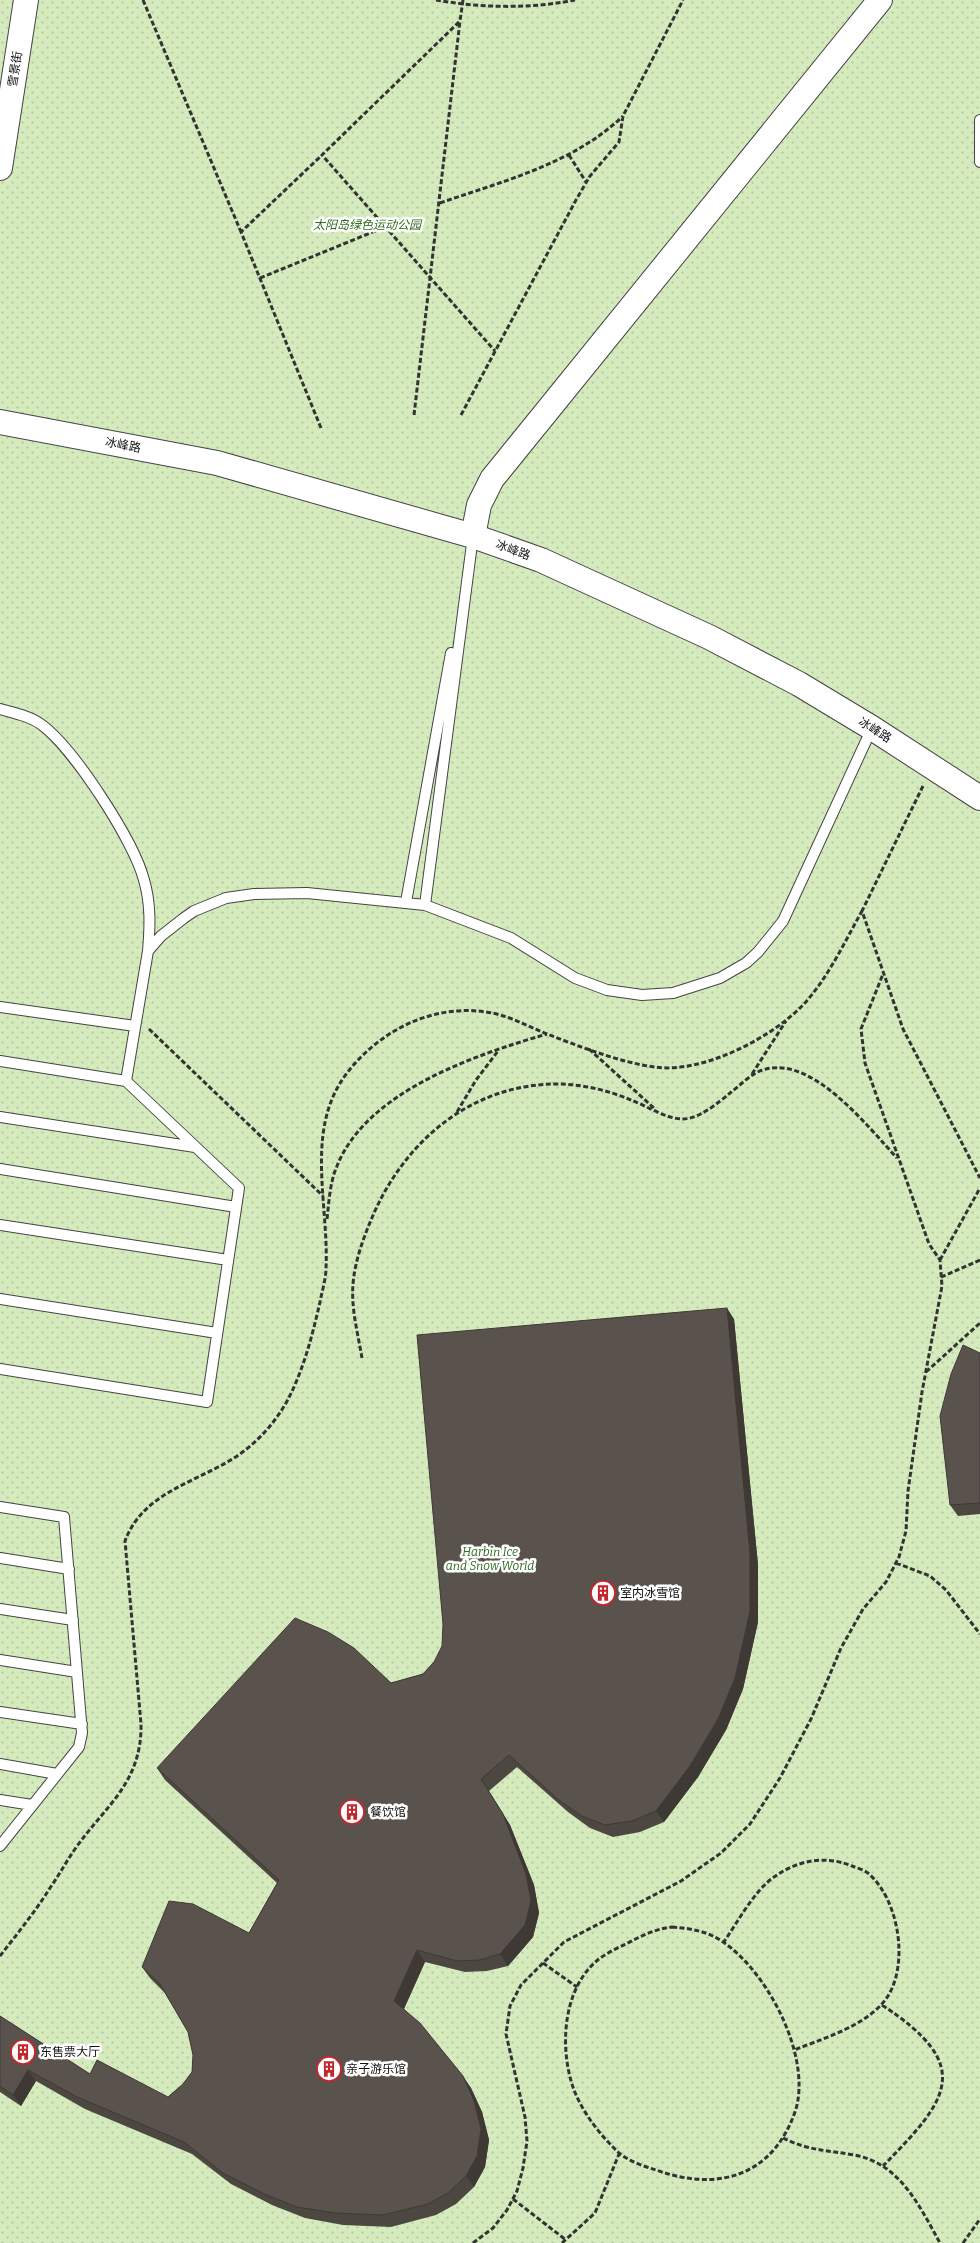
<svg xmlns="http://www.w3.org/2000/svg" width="980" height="2243" viewBox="0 0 980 2243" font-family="Bitter,'Noto Sans SC',serif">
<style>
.grass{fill:url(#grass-dots)}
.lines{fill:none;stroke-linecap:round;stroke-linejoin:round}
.service-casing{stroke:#444;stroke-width:12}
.tertiary-casing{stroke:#444;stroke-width:26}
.path{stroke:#333;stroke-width:3;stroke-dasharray:5 2.5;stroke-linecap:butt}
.service{stroke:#fff;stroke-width:10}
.tertiary{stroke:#fff;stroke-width:24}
.wall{fill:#4d4742}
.shaded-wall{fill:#3f3936}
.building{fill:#5a524d;stroke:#3f3936}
.labels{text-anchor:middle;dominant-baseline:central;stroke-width:5;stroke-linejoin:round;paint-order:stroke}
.street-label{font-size:12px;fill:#111;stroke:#fff}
.park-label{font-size:12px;font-style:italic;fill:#2f6b1f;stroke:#fff}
.poi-label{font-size:12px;fill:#111;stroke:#fff;text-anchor:start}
</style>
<defs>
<pattern id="grass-dots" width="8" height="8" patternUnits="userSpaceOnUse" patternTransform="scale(1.25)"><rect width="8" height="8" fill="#d5ebbd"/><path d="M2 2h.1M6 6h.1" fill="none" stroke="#b6c8a1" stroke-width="1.8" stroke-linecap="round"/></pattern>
</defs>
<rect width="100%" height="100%" fill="#fffdf5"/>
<path class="grass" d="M0,0H980V2243H0Z"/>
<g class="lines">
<defs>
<path id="service" d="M980,120V162
M0,709C14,713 30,716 42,725C74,749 134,841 144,880C151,904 150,927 148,951
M406,902L451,653
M425,905L473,536
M0,1007L135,1026
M0,1061L126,1081L148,951L161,936L184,918L194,911L226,898L254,894L307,893L425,905L511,938L575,978L607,990L642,995L673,993L720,978L746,963L758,952L783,921L872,728
M0,1117L195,1147
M0,1169L236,1207
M0,1225L228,1260
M0,1299L217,1333
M0,1369L207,1402L239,1188L126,1081
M0,1507L64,1517L82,1733L79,1747L0,1846
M0,1558L69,1569
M0,1609L73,1620
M0,1660L77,1672
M0,1712L82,1724
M0,1764L57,1774
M0,1800L32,1805"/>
<path id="tertiary" d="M0,168L26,0
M0,422L217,463L473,536L541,560L709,637L799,684L872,728L980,798
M473,536L479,505L492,479L880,0"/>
</defs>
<use href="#service" class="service-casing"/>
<use href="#tertiary" class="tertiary-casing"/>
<path class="path" d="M143,0L241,232
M436,0C481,8 530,9 575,0
M463,0L460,21L322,155L495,351
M569,155L586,182
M440,203C503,181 573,164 623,116
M260,278L385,227
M414,415L460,21
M461,415L576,200L590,176L619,142L623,116L683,0
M321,428L241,232L322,155
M923,786L862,911L903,1029L980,1178
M149,1029L323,1196
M589,1049L655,1109
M752,1074L786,1021
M457,1112L476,1080L498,1051
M327,1219C329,1201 330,1182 337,1166C367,1091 475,1055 547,1034
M940,1260L980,1188
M941,1277L980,1260
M362,1358C358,1334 351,1309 353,1284C355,1260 364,1236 374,1213C408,1137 476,1082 562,1084C585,1085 610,1091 631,1100C647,1106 666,1119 683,1119C699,1119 718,1103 730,1093C741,1085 752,1072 766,1069C814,1057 868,1127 897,1158
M926,1372L980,1323
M896,1563L930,1576L946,1590L980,1634
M672,1927C686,1928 700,1930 713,1936C763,1961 814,2056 795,2112C772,2177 717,2192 656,2170C643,2166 628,2161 618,2152C600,2135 583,2113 574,2090C559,2049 562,1988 599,1959C607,1953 617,1948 626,1944C641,1936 655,1929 672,1927Z
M723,1943C738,1922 753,1892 774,1877C798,1860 825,1855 852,1866C857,1868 865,1870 869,1874C901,1902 911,1974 881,2005C859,2028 822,2039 794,2050
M0,1956C17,1934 35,1912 50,1888C59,1875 66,1862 75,1849C105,1806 142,1783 141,1724L125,1541C142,1495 190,1484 229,1461C253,1447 272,1427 286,1403C303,1372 312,1337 320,1302C322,1291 326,1279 326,1268C329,1203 304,1129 347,1073C381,1029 436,1002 492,1013C512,1017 529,1027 547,1034C581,1047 619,1062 654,1067C702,1074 770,1039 803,1005C828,978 844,943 862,911
M543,1963L577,1987
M882,2005C975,2066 949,2099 883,2166
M783,2138C809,2151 827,2150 854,2155C900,2163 920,2207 940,2243
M513,2199L566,2240
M473,2243L493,2228L507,2210L517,2191L523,2168L527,2141L525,2117L506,2034L510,2006L521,1985L564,1942L681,1881L721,1853L750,1824L780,1778L811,1719L841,1648L863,1609L886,1582L899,1557L906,1531L908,1491L922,1392L942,1286L940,1260L929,1244L865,1063L861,1029L883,974
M562,2243L595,2213L619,2154
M963,2243L980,2219"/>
<use href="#service" class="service"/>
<use href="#tertiary" class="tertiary"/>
</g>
<path class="wall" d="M734,1319L758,1565V1622L743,1689L726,1730L698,1777L664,1822L640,1832L613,1837L590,1828L568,1812L517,1767L489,1791L510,1825L534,1885L539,1913L533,1937L508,1966L487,1971L465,1972L425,1962L404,2009L471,2088L482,2112L489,2140L485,2167L474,2187L456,2204L436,2215L391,2227L343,2225L305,2218L272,2205L231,2184L192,2154L85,2109L36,2081L21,2106L0,2092V2016L90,2074L168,2097L183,2084L192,2072L193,2055L188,2032L165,1993L150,1978L142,1967L249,1933L277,1883L165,1780L157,1768L391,1683L423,1674L434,1662Z
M980,1353V1514L958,1516L950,1505Z"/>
<path class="shaded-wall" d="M727,1308L734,1319L758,1565V1622L743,1689L726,1730L698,1777L664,1822L656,1811Z
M481,1779L510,1825L534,1885L539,1913L533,1937L508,1966L500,1954Z
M417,1950L425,1962L402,2013L394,2001Z
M28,2070L36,2081L21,2106L13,2095Z
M463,2076L471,2088L482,2112L489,2140L485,2167L474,2187L466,2176Z"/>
<path class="building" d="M727,1308L750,1553V1611L735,1678L718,1719L690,1766L656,1811L632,1821L605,1825L582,1816L560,1801L509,1755L481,1779L503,1814L526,1874L531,1901L525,1925L500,1954L479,1960L457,1961L417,1950L394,2001L420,2023L463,2076L474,2101L481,2129L477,2156L466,2176L448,2193L428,2204L383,2215L335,2213L297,2207L264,2194L223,2173L184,2142L77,2097L28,2070L13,2095L0,2086V2016L90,2074L97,2060L168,2097L183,2084L192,2072L193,2055L188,2032L160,1984L142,1967L169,1901L193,1904L249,1933L279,1880L157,1768L295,1618L328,1632L354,1648L391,1683L423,1674L434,1662L442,1646L443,1624L417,1335Z
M963,1345L980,1353V1503L950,1505L940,1416L951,1374Z"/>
<defs>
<symbol id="building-ring" viewBox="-11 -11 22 22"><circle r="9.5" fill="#fff" stroke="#c4262e" stroke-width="1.5"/><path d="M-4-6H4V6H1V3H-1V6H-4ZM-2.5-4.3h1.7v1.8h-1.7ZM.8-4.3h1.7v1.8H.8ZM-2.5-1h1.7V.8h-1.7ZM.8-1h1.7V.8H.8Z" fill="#c4262e"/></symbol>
</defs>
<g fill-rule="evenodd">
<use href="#building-ring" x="589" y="1579" width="28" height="28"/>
<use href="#building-ring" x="338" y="1798" width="28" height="28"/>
<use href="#building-ring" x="9" y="2038" width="28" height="28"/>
<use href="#building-ring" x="315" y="2055" width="28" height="28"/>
</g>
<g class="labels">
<g class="street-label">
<text transform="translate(15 69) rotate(-81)">雪景街</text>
<text transform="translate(123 445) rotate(11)">冰峰路</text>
<text transform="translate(513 550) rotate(20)">冰峰路</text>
<text transform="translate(875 730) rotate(32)">冰峰路</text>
</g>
<g class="park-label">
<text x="367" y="225">太阳岛绿色运动公园</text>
<text x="490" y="1552">Harbin Ice<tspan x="490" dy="14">and Snow World</tspan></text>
</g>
<g class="poi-label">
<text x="620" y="1593">室内冰雪馆</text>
<text x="370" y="1812">餐饮馆</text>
<text x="40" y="2052">东售票大厅</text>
<text x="346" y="2069">亲子游乐馆</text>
</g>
</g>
</svg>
